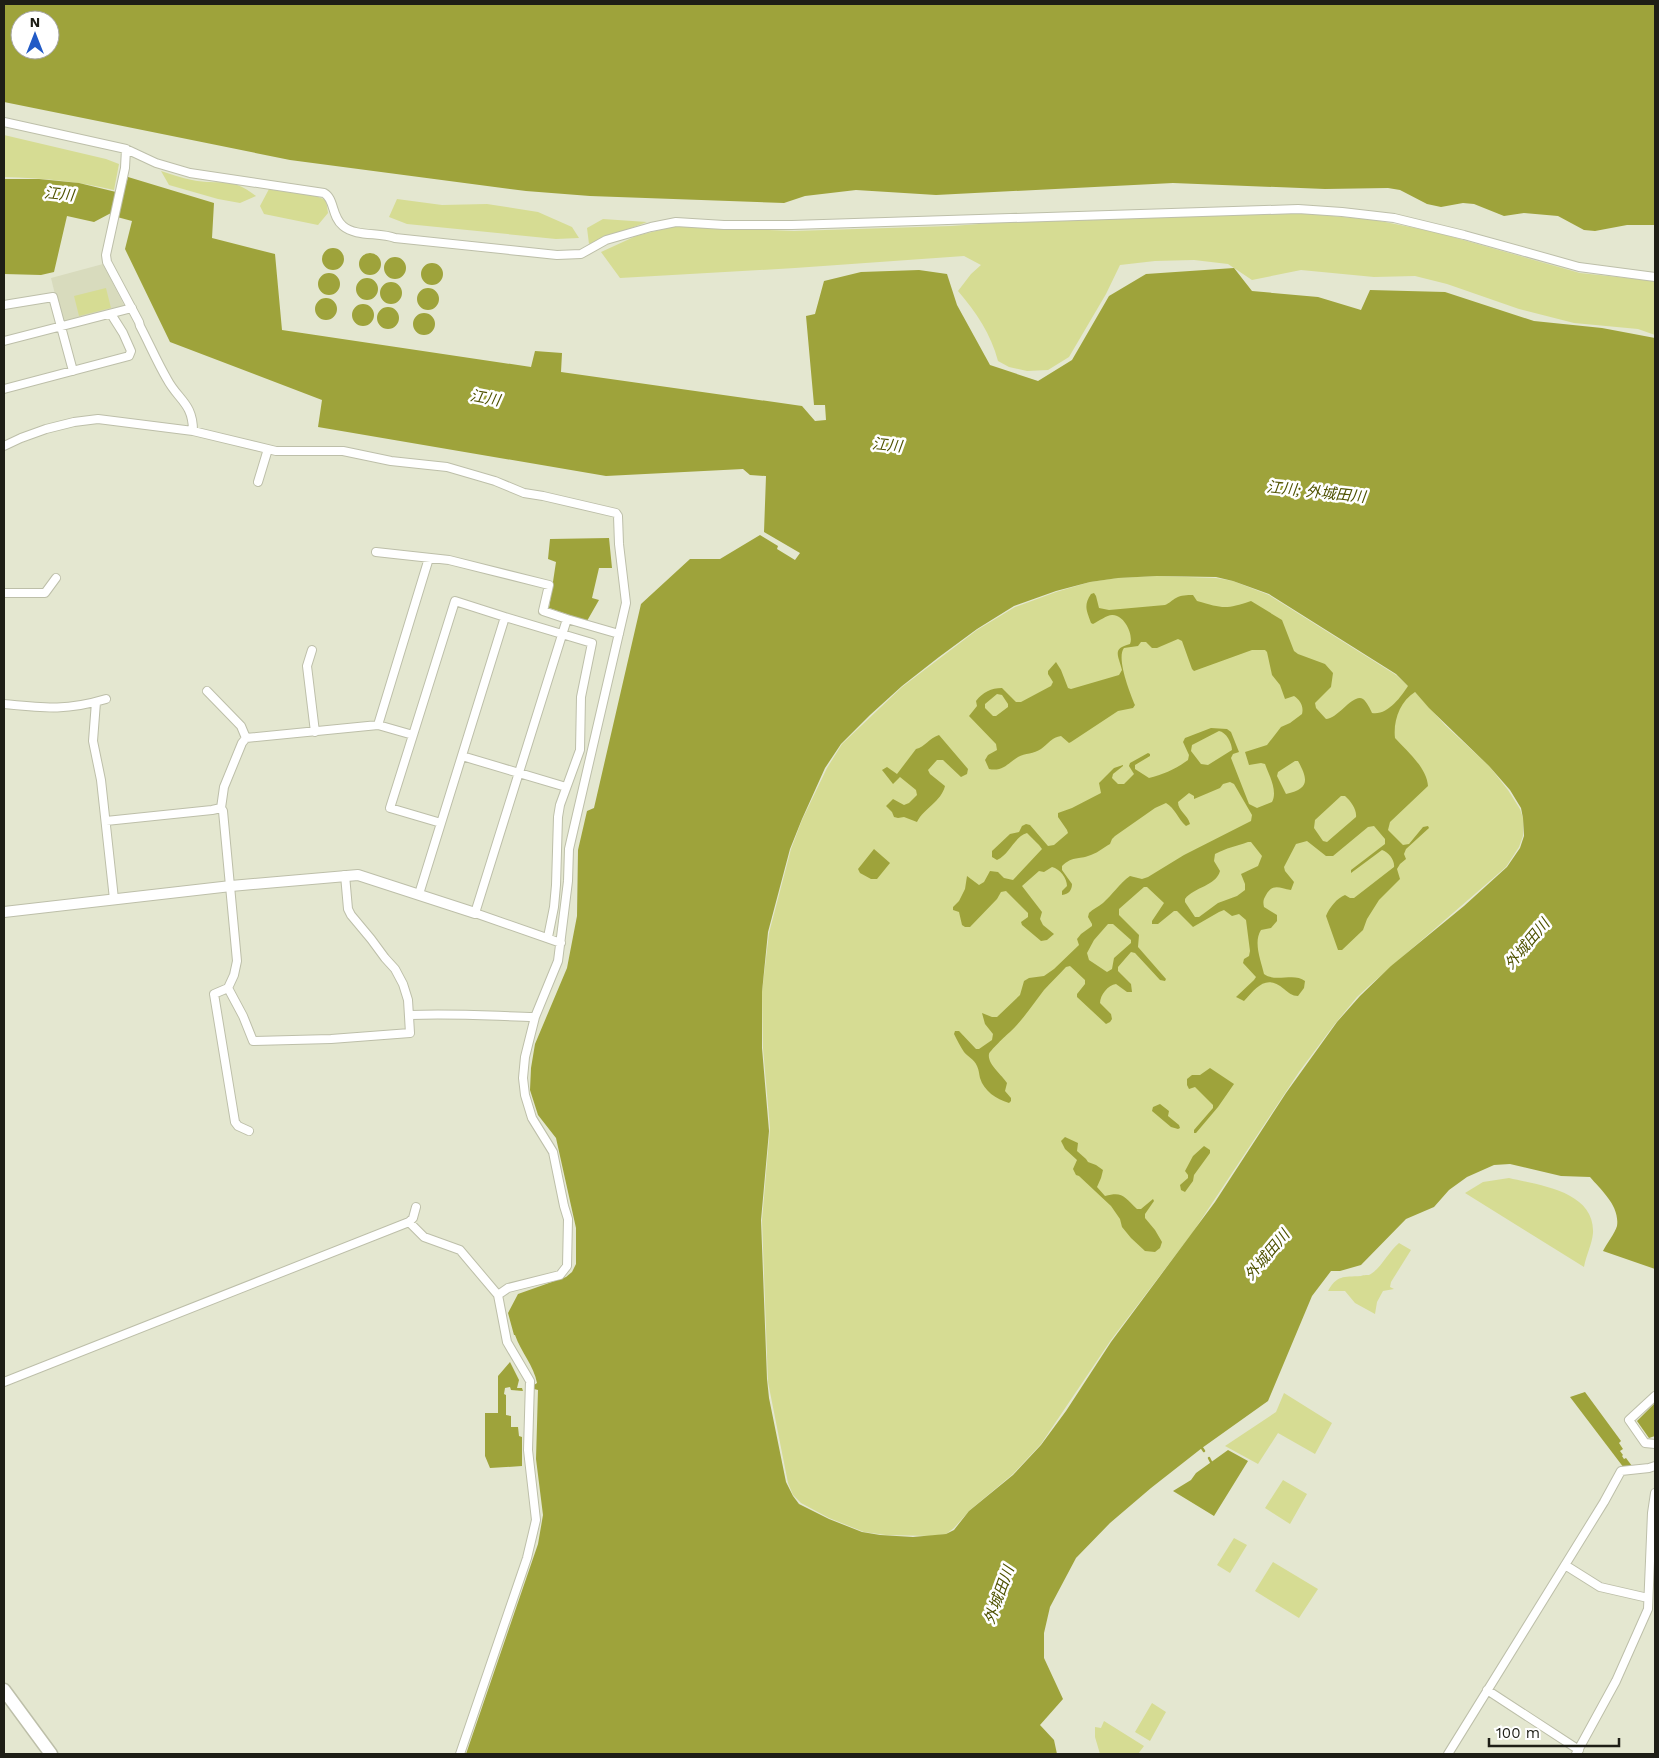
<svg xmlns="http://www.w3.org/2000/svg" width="1659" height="1758" viewBox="0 0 1659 1758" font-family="'Work Sans','Noto Sans JP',sans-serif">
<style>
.built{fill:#d8dbbd}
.green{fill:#d6dc93}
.water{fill:#9ea33b;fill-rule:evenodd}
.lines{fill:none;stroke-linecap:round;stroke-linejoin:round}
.stream{stroke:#9ea33b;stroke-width:2.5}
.minor-casing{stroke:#bdbfa9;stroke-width:10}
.tertiary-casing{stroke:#bdbfa9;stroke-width:12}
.primary-casing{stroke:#bdbfa9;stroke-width:15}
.minor{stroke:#fff;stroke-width:8}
.tertiary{stroke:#fff;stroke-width:10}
.primary{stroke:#fff;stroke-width:12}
.labels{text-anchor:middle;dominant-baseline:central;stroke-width:5;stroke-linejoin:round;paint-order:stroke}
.water-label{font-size:15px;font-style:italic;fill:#4f5200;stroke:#fff}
</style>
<rect width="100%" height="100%" fill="#e4e7d0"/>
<path class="built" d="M103,264L125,307L62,323L51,278Z"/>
<path class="green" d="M4,135L106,159L119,164L114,190C76,181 43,178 4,177Z
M161,171C171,174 182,178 192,180C221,186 229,175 256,196L240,203L218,199L169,185Z
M269,189L313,195L326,200L328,213L318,225L264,214L260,206Z
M397,199L442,205L487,204L538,212L572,227L579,238L556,239L407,224L389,217Z
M1289,212L1375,220L1435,232L1580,273L1655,281V335L1638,329L1574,323L1519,309L1447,284L1415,276L1374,277L1301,270L1252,280L1228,264L1194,260L1155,261L1120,265L1106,294L1069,357L1048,370L1027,371L1009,367L998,361C991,334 976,312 958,291L971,274L981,265L964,256L795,268L620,278L601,252L636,236L676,226L794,231L951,226L1048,219Z
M603,219L647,222L589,244L587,228Z
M106,288L111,308L79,316L74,296Z
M1157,576L1216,578L1233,581L1269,595L1396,675L1416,693L1445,725L1489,766L1508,790L1520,809L1523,818V836L1519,847L1506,867L1370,985L1357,997L1334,1025L1299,1072L1193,1232L1111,1340L1041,1444L1013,1474L970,1510L954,1528L946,1534L931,1536L886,1535L864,1532L829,1518L801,1503L793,1495L788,1483L768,1382L762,1220L770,1128L763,1048L762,992L769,933L791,849L802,820L827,768L842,744L902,687L977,630L1015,607L1056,592L1090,582L1117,578Z
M1509,1178C1539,1185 1595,1191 1593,1233C1592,1244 1586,1256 1584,1267L1465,1193L1483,1182Z
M1399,1243L1411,1250L1391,1282L1390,1287L1394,1289L1383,1291L1377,1302L1375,1314L1355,1303L1345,1291H1328C1337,1275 1343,1277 1361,1276C1362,1275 1367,1275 1369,1275C1381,1269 1388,1252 1399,1243Z
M1284,1393L1332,1423L1315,1454L1278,1433L1258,1464L1225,1446L1276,1412Z
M1283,1480L1307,1494L1290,1524L1265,1508Z
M1234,1538L1247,1545L1230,1573L1217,1565Z
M1273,1562L1318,1589L1299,1618L1255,1591Z
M1152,1703L1166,1712L1150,1741L1135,1732Z
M1104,1721L1144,1746L1138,1754H1100L1095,1737V1727L1101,1728Z"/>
<path class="water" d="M4,4H1655V225H1627L1595,231L1584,230L1558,216L1524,213L1504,216L1474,204L1463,203L1441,207L1427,204L1400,190L1388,188L1325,189L1173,183L936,195L856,190L805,196L784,203L590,196L526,191L290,160L4,102ZM20,20H50V50H20Z
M128,177L214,203L212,238L275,254L282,330L531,367L535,351L562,353L561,372L802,406L815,421L826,420L825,405H814L806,316L815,314L824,281L861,272L919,270L947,274L957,305L990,365L1038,381L1072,360L1109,296L1146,274L1234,268L1252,291L1318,297L1361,310L1370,290L1445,292L1534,321L1602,328L1655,338V1269L1603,1251C1607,1243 1615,1233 1617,1226C1620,1206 1601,1190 1590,1177L1561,1176L1510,1164L1494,1165L1467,1177L1449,1190L1434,1207L1406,1219L1361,1265L1340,1271H1331L1312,1296L1268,1401L1202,1448L1151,1488L1110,1523L1076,1558L1050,1607L1044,1633V1658L1063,1699L1040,1725L1054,1740L1057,1754H466L538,1544L543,1515L536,1459L538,1390L534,1389V1385L537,1383C534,1366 521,1352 515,1335H514L508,1313L518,1294L566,1277L572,1272L576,1264V1228L556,1138L538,1115L530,1090L531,1068L535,1044L567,968L577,916L578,850L587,811L594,808L641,604L690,559H720L760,535L778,546L777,549L795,560L800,553L764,532L766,476L750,475L743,469L606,476L318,427L322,400L170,342L125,249L132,221L117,217ZM1157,576L1216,577L1233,581L1269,594L1396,674L1408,686C1401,697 1387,716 1372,713C1370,709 1367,702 1363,699C1353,693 1338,719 1326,719L1316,708L1315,703L1331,687L1333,673L1325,664L1298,654L1294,651L1282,620L1251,601C1225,610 1222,608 1197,601L1193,595C1187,595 1181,595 1176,598C1172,600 1170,603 1165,605L1109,610L1099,608L1096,596L1094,593L1091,594C1083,606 1087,611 1091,623L1093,624C1099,621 1107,615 1112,615C1124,614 1134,635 1130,644C1112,649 1118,654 1122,670L1119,675L1071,689L1068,688L1061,670L1056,662L1048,671V674L1053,682L1051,686L1021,702H1016L1002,688C991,688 983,692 976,701L977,706L969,716L996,744L997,750L988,755L985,760L989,769C1003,772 1008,763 1018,757C1025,753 1034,754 1041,749C1048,744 1052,737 1061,736L1069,743L1071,742L1118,711L1133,708L1135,705C1130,693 1116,658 1124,648L1138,646L1141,642H1146L1152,648H1157L1178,639L1182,641L1192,669L1194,671L1252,650H1265L1267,652L1272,675L1280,685L1285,699L1294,696C1300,700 1304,706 1302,714L1290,723L1281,727L1267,745L1245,752L1249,765L1261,763L1265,764C1269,775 1278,791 1272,802L1257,808L1249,804L1231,758L1233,754L1239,752L1231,732L1227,729L1211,728L1185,738L1183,742L1189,755L1188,760C1177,768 1163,775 1149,778L1135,769V765L1150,756V754L1148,753L1130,763L1129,766L1134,774L1124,784H1118L1112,778L1113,774L1123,766V765L1114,768L1099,783L1101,793L1072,808L1058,813V817L1067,830L1068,833L1054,845L1048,846L1030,825L1026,824L1022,826L1019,832L1010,834L992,851V857L997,860C1010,854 1014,837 1027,833L1039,845L1042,849L1013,880L1004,878L998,872L990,871L984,882L979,885L967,876L965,889L959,901L953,907V910L959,912L962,925L965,927H970L997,899L1001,892L1006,891L1028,913V917L1021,922L1022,925L1041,941L1047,940L1054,934L1043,925L1040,919L1042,912L1022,886L1039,871L1044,872L1052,867C1060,869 1067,878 1067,886L1062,891V895C1069,894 1072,890 1072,884L1062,870V866C1073,856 1076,860 1088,856C1096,854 1103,848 1110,844L1112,839L1115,836L1155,808L1166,803C1175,808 1178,819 1186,826L1190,824C1188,815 1178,811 1178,802L1189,793L1194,796V799L1220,788L1223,784L1230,782L1234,784L1252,815L1251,821L1184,855L1148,877L1142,879L1130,876C1120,883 1112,895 1103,903C1098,907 1093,909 1089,913L1088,917L1092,924V926L1081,934L1077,939L1079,945L1054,969L1044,976L1029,978L1024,981L1020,995L997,1017H992L982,1013L985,1024L993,1034L992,1040L979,1049H976L959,1031H955L954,1034C957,1040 960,1046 964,1052C968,1057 974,1059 977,1066C979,1070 979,1074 980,1078C984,1091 996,1099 1009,1103L1011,1101V1098L1005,1091L1007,1083C1002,1075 987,1064 989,1054C989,1052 1006,1035 1010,1032C1023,1020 1033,1004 1044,990C1051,982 1059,975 1066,967L1070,966L1085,980V984L1077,994V997L1106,1024L1110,1022L1112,1019L1111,1014L1100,1003C1100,995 1108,985 1116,984L1127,992H1132L1131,984L1118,971V967L1131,952L1135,953L1160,980L1165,981L1166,979L1138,947L1139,935L1119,915V909L1144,887H1147L1164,903L1152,921V924H1158L1174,911H1177L1193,927L1219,912L1224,910L1232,916L1239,914L1246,920L1250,951L1249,956L1244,959L1243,963L1256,977L1254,980L1236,997L1244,1001C1257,987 1266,974 1284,989C1289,993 1292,996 1298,996L1304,988L1305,981C1294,972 1276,983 1264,974C1261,961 1253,942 1261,930L1271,928L1277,921V915L1264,907C1263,902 1263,900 1266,895C1273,883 1279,888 1291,890L1294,882L1285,871L1284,867L1296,844L1307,841L1326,856H1333L1368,827L1374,826L1385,839V844L1351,870V873L1382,850C1389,852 1395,861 1394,867L1354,898H1350L1345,895C1337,898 1329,908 1326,916L1338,950H1342L1363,930L1367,919L1379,900L1400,879L1397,869L1400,864L1406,859L1404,854L1406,849L1429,828L1428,826L1423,827L1409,844L1403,845L1388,830L1390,822L1428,786C1427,768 1407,751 1395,738C1393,721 1400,701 1415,692L1429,708L1489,766L1510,790L1521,808L1523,818L1524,836L1520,848L1507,867L1464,906L1391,966L1360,996L1337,1022L1286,1093L1215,1202L1111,1342L1066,1411L1041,1445L1013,1475L969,1511L954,1530L946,1534L913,1537L880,1535L862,1532L829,1519L799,1504L793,1496L786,1482L769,1398L767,1379L761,1220L769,1131L762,1048V992L768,932L790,849L802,819L825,768L841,744L870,715L902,686L939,657L977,629L1014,606L1056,591L1090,582L1118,578ZM997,694L1002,695L1008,704V707L996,716H993L985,708V704ZM1219,731C1226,732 1232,743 1232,750L1208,765L1201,764L1191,751L1192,745ZM1295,761H1298C1308,779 1310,789 1286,794L1277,776L1278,772ZM1341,796H1345C1351,801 1357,810 1356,817L1327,842L1323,841L1314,828L1315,820ZM1248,842H1251L1262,856L1258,866L1241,874L1245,884V890L1237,896L1218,903L1199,917H1195L1185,902V899C1194,887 1216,886 1220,871L1214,861L1215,854C1226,848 1237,846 1248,842ZM1108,924H1113L1131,940V943L1114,958L1112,969L1107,972L1089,960L1087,953L1094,940Z
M4,179H39L79,183L116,192L111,213L94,222L67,216L54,272L41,275L4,274Z
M322 259a11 11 0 1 1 22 0a11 11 0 1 1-22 0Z
M359 264a11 11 0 1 1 22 0a11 11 0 1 1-22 0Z
M384 268a11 11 0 1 1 22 0a11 11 0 1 1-22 0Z
M421 274a11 11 0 1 1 22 0a11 11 0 1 1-22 0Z
M318 284a11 11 0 1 1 22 0a11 11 0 1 1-22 0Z
M356 289a11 11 0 1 1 22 0a11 11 0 1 1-22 0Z
M380 293a11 11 0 1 1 22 0a11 11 0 1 1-22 0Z
M417 299a11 11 0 1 1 22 0a11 11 0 1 1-22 0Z
M315 309a11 11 0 1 1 22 0a11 11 0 1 1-22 0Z
M352 315a11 11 0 1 1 22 0a11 11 0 1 1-22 0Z
M377 318a11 11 0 1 1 22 0a11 11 0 1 1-22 0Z
M413 324a11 11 0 1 1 22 0a11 11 0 1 1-22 0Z
M609,538L612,568H599L592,598L599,600L587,621L549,608L556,562L548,559L550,539Z
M939,735L968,769L967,774L961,777L943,760H937L928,770L930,774L945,786C941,802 924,808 917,822L904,817L898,818L894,817L892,812L886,806L893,799L904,805L909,803L917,795L916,790L900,777L893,784L882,770L887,767L897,774L916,749C925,747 929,738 939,735Z
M874,849L890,863L877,879H871L860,873L858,869Z
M1210,1068L1234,1084L1218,1107L1196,1133H1194V1130L1213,1108V1105L1195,1087L1189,1089L1187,1085V1079L1192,1075H1200Z
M1160,1104L1169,1111L1168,1116L1179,1125L1180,1128L1178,1129L1171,1127L1152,1111L1153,1107Z
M1065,1137L1078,1143L1077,1151L1086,1159L1088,1162L1096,1165L1103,1170L1101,1178L1097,1187L1105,1196C1123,1191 1124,1197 1137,1209H1141L1153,1199L1154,1201L1145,1214V1218L1155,1230L1162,1242L1160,1248L1155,1252L1145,1251L1131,1238L1122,1227L1120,1219L1111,1206L1079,1176L1076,1175L1073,1169L1077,1160L1065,1149L1061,1141Z
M1204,1146L1210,1150V1153L1194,1175L1193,1181L1185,1192L1181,1190L1180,1185L1188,1178V1175L1185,1171L1193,1156Z
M510,1362L519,1380L517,1388H522L523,1391L511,1390L510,1387L505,1388L504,1394L506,1395V1415L511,1416V1427H518L519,1436L522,1437V1466L490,1468L485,1456V1413H498V1376Z
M1585,1392L1621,1441L1619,1443L1623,1449L1620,1451L1623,1455L1622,1456L1624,1459L1626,1458L1632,1466L1624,1468L1570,1397Z
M1655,1403V1436L1649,1438L1637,1421Z
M1228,1450L1248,1461L1214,1516L1173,1491L1191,1480L1196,1473Z"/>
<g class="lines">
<path class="stream" d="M1202,1448L1204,1451
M1209,1458L1211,1462"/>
<defs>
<path id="minor" d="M4,122L126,149L156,163L190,173L324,193C335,199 331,216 343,226C356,237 379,232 395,238L557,255L581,254L606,240L651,227L676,222L724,225H792L1298,209L1342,212L1394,218L1464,235L1579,267L1655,277
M126,149L125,168L106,255L107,262L139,322L140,326C149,343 157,362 167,379C178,400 193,403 193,431
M4,305L53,297L73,371
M4,341L132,308
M4,389L129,356L131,351L123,333L111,314
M4,446L21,438L46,429L74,422L98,419L193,431L276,451H343L391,461L447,467L495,481L524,493L543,496L616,513L618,516L619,544L626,603L569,849L568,881L558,961L535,1017L525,1057L523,1078L525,1095L532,1118L553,1152L564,1206L568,1219L567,1266L560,1275L508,1288L498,1295
M258,482L268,449
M376,552L449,560L549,585L543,611L567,619
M4,593H45L56,578
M312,650L307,666L315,732
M207,691L241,726L246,738
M96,702L93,741L101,780L114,899
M4,704C44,708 66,711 106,699
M378,725L413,735L390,808L441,823
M413,735L455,601L505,617
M462,756L566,787
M106,821L212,810L221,808
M419,894L505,617L592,643L581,697L580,750L560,805L558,817L556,885L554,907L548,937
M561,943L475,913L567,619L619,634
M228,988L243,1016L253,1041L331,1039L410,1033L408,1000L403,984L395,969L385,958L371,939L351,915L348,909L345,875
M410,1015C452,1013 493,1016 535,1017
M249,1131L238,1126L235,1122L214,994L228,988L234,975L237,961L223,811L221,808L224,787L242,743L246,738L378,725L429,558
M409,1222L424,1237L460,1250L498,1295L507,1342L530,1381L528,1450L536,1520L527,1558L460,1754
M4,1382L409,1222L413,1218L416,1207
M1655,1396L1629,1420L1645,1443L1655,1444
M1565,1565L1600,1587L1648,1598
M1487,1690L1579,1750
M1448,1754L1604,1502L1621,1471L1649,1468L1655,1466
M1576,1754L1616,1681L1648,1609L1652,1513L1655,1493"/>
<path id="tertiary" d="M4,912L231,886L358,875L475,913"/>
<path id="primary" d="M4,1690L51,1754"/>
</defs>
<use href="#minor" class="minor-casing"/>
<use href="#tertiary" class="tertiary-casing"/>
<use href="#primary" class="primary-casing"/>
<use href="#minor" class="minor"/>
<use href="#tertiary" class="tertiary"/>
<use href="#primary" class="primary"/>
</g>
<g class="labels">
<g class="water-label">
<text transform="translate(59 194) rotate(6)">江川</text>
<text transform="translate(485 398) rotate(10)">江川</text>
<text transform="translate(887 445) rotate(6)">江川</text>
<text transform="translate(1316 492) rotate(6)">江川; 外城田川</text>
<text transform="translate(1527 944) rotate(-50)">外城田川</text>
<text transform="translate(1267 1255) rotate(-50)">外城田川</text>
<text transform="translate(999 1595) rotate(-70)">外城田川</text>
</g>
</g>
<rect width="1659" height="1758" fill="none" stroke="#1e1e16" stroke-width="10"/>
<g transform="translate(35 35)"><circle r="24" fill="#ffffff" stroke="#a5a5a2"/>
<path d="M0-4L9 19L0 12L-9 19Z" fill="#215ac6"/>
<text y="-8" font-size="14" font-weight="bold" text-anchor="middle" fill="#1e1e16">N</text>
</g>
<path d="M1489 1738v8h130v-8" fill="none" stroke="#1e1e16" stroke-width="2.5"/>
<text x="1496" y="1738" font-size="15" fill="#1e1e16" stroke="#ffffff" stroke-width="4" paint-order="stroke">100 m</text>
</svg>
